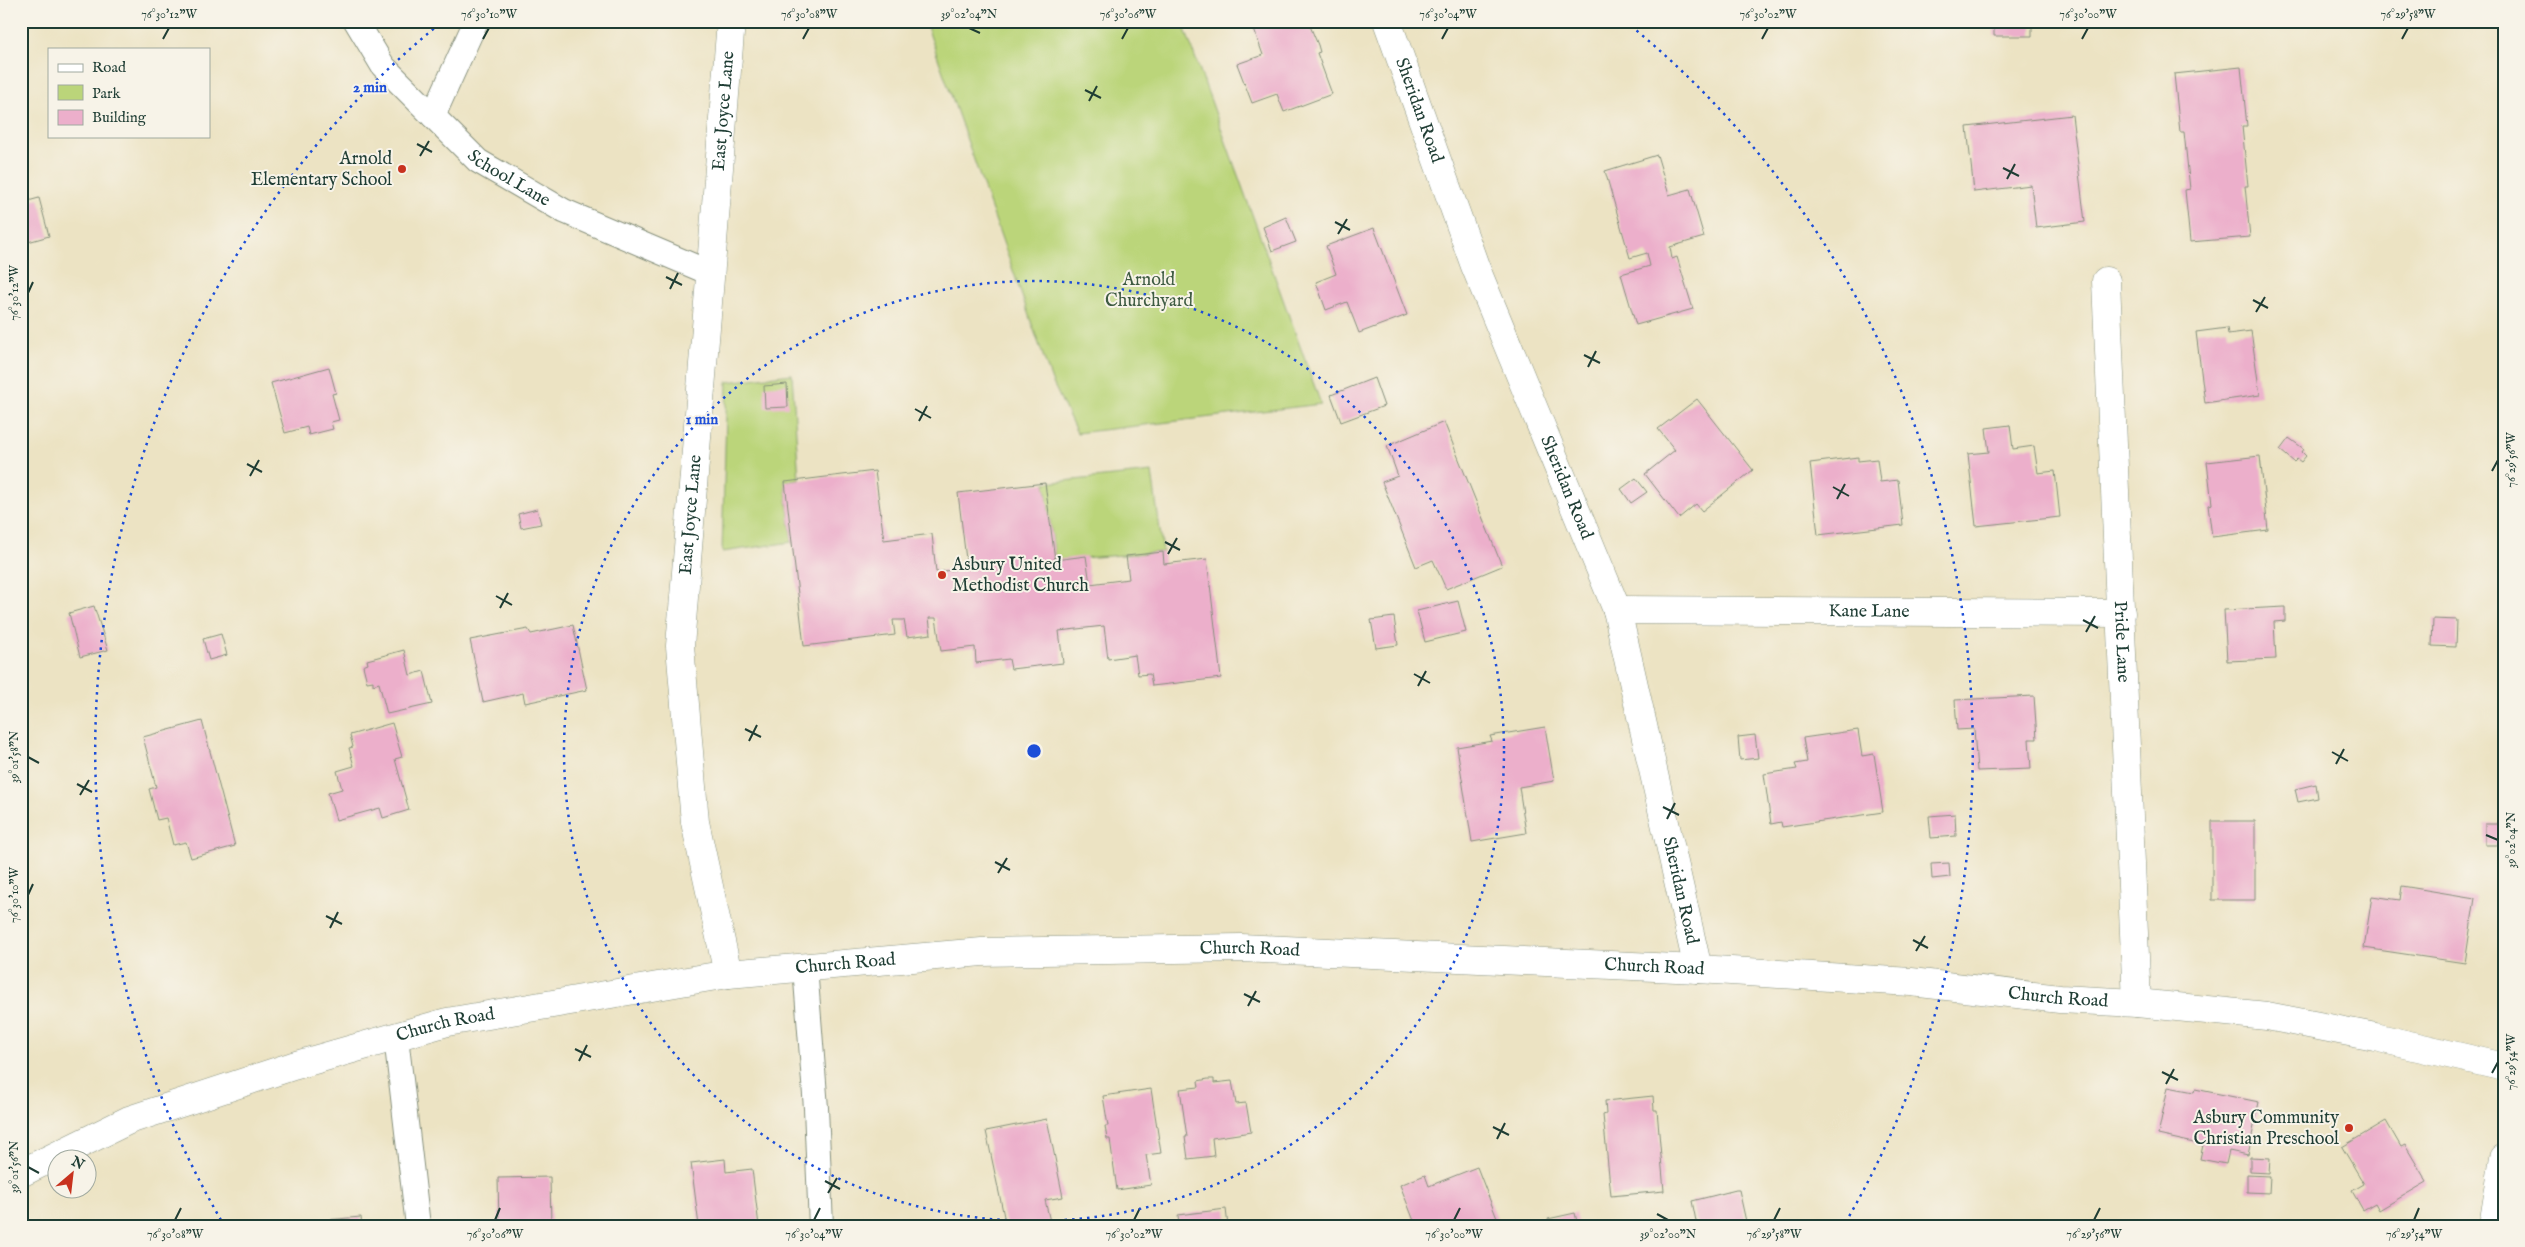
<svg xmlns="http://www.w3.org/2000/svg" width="2525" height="1247" viewBox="0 0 2525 1247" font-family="'IM FELL English',serif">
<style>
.green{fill:#bbd57a;stroke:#6d8957}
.building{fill:#ecafcb}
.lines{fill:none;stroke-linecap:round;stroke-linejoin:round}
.lane-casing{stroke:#86907c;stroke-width:26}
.street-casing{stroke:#86907c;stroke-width:29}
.lane{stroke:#fff;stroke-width:24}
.street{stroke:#fff;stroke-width:28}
.ticks{fill:none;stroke:#1f3d34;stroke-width:2}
.ring{fill:none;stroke:#1d4ed8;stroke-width:2.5;stroke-dasharray:2.5 5}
.poi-dot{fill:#c8321e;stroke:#f7f3e8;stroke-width:2}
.labels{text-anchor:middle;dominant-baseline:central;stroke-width:4;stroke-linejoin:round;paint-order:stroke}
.street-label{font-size:18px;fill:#1f3d34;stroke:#f7f3e8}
.poi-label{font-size:18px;fill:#1f3d34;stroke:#f7f3e8;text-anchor:end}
.park-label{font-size:18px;fill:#3e5b42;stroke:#f7f3e8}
.centre{fill:#1d4ed8;stroke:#f7f3e8;stroke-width:2.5}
.ring-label{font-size:15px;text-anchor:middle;font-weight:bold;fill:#1d4ed8;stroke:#f7f3e8;stroke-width:4;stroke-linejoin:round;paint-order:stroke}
.neatline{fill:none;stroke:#1f3d34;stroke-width:2}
.ticks-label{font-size:12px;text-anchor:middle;fill:#1f3d34}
</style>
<rect width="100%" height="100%" fill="#f7f3e8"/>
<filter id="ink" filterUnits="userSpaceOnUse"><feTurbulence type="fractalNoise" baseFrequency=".02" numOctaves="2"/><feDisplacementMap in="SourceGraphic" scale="10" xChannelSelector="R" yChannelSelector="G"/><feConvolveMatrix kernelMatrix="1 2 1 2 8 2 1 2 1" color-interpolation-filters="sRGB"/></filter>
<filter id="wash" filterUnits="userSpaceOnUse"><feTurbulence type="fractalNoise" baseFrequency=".0096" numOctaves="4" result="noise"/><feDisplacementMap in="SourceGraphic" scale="20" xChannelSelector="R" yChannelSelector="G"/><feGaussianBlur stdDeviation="1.12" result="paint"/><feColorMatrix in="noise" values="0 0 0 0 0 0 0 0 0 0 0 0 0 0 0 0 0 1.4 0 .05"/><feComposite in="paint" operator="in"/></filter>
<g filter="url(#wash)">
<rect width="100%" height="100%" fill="#ece3c3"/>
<path class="green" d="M925,21H1182L1321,404L1077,433L1052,381Z
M792,374L799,480L785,482L792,542L722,552L727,382Z
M1152,472L1163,552L1055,560L1045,483Z"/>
<g id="blocks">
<path class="building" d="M1251,21H1308L1318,45L1320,52L1317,53L1332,94L1284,112L1277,94L1252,103L1237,64L1263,55Z
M1994,21H2032V36H1994Z
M2241,67L2247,126H2242L2248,186H2245L2250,237L2190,242L2185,190L2190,189L2184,132H2180L2174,74Z
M2072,115L2085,222L2036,228L2031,185L1974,192L1967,127Z
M1657,155L1669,195L1690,189L1704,237L1670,247L1672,259L1677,257L1693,309L1636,325L1621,274L1650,266L1647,253L1630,258L1605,171Z
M39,198L49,236L21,244V203Z
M1286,217L1296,242L1272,251L1263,227Z
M1374,228L1407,315L1359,333L1347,302L1326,310L1316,282L1336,274L1326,246Z
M2227,328L2228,334L2251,331L2260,395L2205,403L2196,332Z
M329,367L336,393L332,394L339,420L331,422L333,429L309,435L307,427L285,433L271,383Z
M1374,378L1384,406L1341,422L1331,395Z
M787,384L788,407L765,408L764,386Z
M1697,399L1753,470L1702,511L1696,504L1679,518L1645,474L1675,450L1658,429Z
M1444,422L1502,566L1446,589L1433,560L1416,567L1382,482L1398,476L1387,446Z
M2010,425L2013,449L2034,446L2038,473L2055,471L2060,517L1976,526L1968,454L1989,452L1986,428Z
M2289,438L2304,449L2302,452L2306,456L2301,462L2297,459L2294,462L2280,450Z
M2260,456L2268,530L2212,537L2208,505L2212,504L2207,462Z
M1858,457V461L1877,459L1880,482L1898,480L1903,525L1818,535L1810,463Z
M875,471L884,540L932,534L936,572L967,568L958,493L1045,483L1055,560L1086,556L1090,584L1129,579L1126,556L1163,552L1164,564L1207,559L1221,678L1152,686L1150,674L1138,675L1135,655L1108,659L1104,626L1059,631L1063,663L1011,669L1009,659L976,663L975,647L941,651L936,618H929L931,634L907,637L904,620H893L895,635L804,646L785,482Z
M1636,478L1647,492L1631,503L1621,489Z
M537,509L541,524L521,528L518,514Z
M1458,601L1466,632L1425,642L1417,611Z
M94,606L108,650L80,657L69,613Z
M2285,607V621L2274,622L2276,659L2227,661L2224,610Z
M1394,617L1398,645L1376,648L1371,620Z
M2433,619L2457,620L2456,647L2432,646Z
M573,625L587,690L525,703L523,693L483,702L470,640L528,629L531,634Z
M221,634L227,655L209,660L203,639Z
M404,650L410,675L424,671L432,704L387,714L379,683L373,685V681L367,682L363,666L368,664L367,660Z
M2034,696L2037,739H2029L2031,769L1977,771L1974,729L1957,730L1955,700Z
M202,721L235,846L191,858L186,842L173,845L166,818L157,820L149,789L156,787L143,737Z
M392,723L402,757L395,759L409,810L383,818L380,808L336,820L328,793L342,789L337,771L354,766L349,748L353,747L350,735Z
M1545,727L1554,781L1519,787L1526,833L1472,842L1457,747L1492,741L1490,736Z
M1858,730L1862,756L1874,754L1883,812L1782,827L1781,822L1771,824L1764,774L1797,769L1795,764L1807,762L1803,738Z
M1755,735L1758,758L1740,760L1738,737Z
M2316,784L2318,798L2298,802L2295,789Z
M1955,814L1956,836L1931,838L1929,816Z
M2212,821H2255V900H2212Z
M2485,824H2504V845H2485Z
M1949,863L1950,877L1932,879L1931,864Z
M2402,886L2475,898L2465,963L2364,948L2372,896L2400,900Z
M1208,1079H1214V1083L1232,1081L1236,1104L1246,1103L1251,1132L1212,1138L1214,1156L1188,1159L1185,1137H1187L1180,1089L1199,1087L1198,1081Z
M2168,1087L2194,1092L2195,1089L2259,1102L2248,1155L2229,1151L2226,1164L2200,1159L2203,1145L2158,1135Z
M1151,1089L1161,1153L1146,1155L1151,1185L1117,1190L1110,1139H1107L1105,1126H1108L1103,1096Z
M1653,1096L1654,1110H1657L1664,1191L1611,1196L1603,1115L1606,1114L1605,1101Z
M1047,1119L1063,1197L1045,1200L1051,1226H1006L986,1131Z
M2386,1121L2401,1147L2405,1145L2427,1182L2379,1210L2375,1203L2363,1210L2352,1191L2364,1184L2342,1147Z
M2250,1157L2270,1158L2269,1173L2250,1172Z
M725,1159L726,1172L752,1169L759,1226H699L691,1163Z
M1477,1167L1500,1226H1416L1400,1185L1425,1175L1429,1186Z
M2247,1175L2270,1176L2269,1193L2247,1192Z
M550,1177L551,1226H499L498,1178Z
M1736,1190H1739L1747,1226H1697L1692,1201Z
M1226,1209L1228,1226H1179L1178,1215Z
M1575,1213L1578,1226H1550L1548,1219Z
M361,1217L362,1226H289V1223Z"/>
</g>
</g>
<g filter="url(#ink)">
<use href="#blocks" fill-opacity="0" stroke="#86907c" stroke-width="1"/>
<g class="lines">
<defs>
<g id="lane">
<path id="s1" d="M356,21L383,66L478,161L564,211L710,273"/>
<path d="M433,116L476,21"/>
<path d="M805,967L816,1108L821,1226"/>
<path d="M396,1037L418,1226"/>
</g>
<g id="street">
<path id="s2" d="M1387,21L1475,266L1617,610L1698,969"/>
<path id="s3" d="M2106,281L2137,1003"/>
<path id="s4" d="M1617,610L2121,613"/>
<path id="s5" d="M728,974L695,822L680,646L731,21"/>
<path id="s6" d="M21,1173L129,1120L293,1066L447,1022L728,974L982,952L1241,948L1698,969L1911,982L2060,999L2137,1003L2267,1016L2375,1037L2504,1067"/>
<path d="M2493,1226L2504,1158"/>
</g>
</defs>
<use href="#lane" class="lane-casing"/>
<use href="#street" class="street-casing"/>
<use href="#lane" class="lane"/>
<use href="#street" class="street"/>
</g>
</g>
<path class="ticks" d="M969,28L980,33M163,39L169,28M483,39L489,28M803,39L809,28M1122,39L1128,28M1442,39L1448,28M1762,39L1768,28M2082,39L2088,28M2402,39L2408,28M1085,90L1101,98M1089,101L1097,86M417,144L432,152M420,156L429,141M2003,168L2019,176M2007,179L2015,164M1335,222L1350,230M1338,234L1347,219M666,277L682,285M670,289L678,273M28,293L33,282M2253,300L2268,308M2256,312L2265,297M1584,355L1600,363M1588,367L1596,351M915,409L931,418M919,421L927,406M247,464L262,472M2492,471L2498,460M250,476L259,460M1833,487L1849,496M1837,499L1845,484M1165,542L1180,550M1168,554L1177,538M496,596L512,605M500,608L508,593M2083,620L2098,628M2086,632L2095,616M1414,674L1430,683M1418,686L1426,671M745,729L761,737M749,741L757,725M2332,752L2348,761M28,757L39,763M2336,764L2344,749M77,784L92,792M80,795L89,780M1663,807L1679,815M1667,819L1675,803M2486,835L2498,840M995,862L1010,870M998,873L1007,858M28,895L33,884M326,916L342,924M330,928L338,912M1913,940L1928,948M1916,951L1925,936M1244,994L1260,1002M1248,1006L1256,991M575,1049L591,1057M579,1061L587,1045M2162,1072L2178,1080M2492,1073L2498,1062M2166,1084L2174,1069M1493,1127L1509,1135M1497,1139L1505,1123M28,1167L39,1173M825,1181L840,1189M828,1193L837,1178M1657,1214L1668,1220M175,1220L181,1208M495,1220L500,1208M814,1220L820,1208M1134,1220L1140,1208M1454,1220L1460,1208M1774,1220L1780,1208M2094,1220L2100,1208M2414,1220L2419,1208"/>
<g class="ring">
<circle cx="1034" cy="751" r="470"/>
<path d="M221 1220A939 939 0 0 1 443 21M1625 21A939 939 0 0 1 1847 1220"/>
</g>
<g class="poi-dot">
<circle cx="402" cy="169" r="5"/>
<circle cx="942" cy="575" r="5"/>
<circle cx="2349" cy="1128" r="5"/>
</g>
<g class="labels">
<g class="street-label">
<text stroke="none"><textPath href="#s5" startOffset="869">East Joyce Lane</textPath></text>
<text stroke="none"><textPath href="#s2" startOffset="95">Sheridan Road</textPath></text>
<text stroke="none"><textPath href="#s1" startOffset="222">School Lane</textPath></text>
<text stroke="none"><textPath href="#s2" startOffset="500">Sheridan Road</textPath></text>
<text stroke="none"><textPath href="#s5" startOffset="464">East Joyce Lane</textPath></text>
<text stroke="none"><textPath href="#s4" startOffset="252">Kane Lane</textPath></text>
<text stroke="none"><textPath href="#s3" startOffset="361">Pride Lane</textPath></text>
<text stroke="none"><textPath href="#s2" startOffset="920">Sheridan Road</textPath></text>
<text stroke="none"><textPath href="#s6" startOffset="1261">Church Road</textPath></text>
<text stroke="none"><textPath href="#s6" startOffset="856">Church Road</textPath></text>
<text stroke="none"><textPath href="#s6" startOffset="1666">Church Road</textPath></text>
<text stroke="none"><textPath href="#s6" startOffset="2071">Church Road</textPath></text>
<text stroke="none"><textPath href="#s6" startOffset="451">Church Road</textPath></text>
</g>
<g class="poi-label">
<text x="392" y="159">Arnold<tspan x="392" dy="21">Elementary School</tspan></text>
<text x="952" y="565" text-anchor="start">Asbury United<tspan x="952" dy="21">Methodist Church</tspan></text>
<text x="2339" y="1118">Asbury Community<tspan x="2339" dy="21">Christian Preschool</tspan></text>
</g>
<g class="park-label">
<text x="1149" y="280">Arnold<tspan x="1149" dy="21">Churchyard</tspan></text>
</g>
</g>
<circle cx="1034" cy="751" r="8" class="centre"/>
<g class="ring-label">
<text x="370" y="92">2 min</text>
<text x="702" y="424">1 min</text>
</g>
<rect width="2525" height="1247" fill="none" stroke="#f7f3e8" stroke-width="55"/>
<rect x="48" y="48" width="162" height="90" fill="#f7f3e8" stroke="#a1aaa0"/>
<rect x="58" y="64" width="25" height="8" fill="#ffffff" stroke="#a1aaa0"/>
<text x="92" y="72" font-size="15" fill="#1f3d34">Road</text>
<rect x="58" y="85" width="25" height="15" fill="#bbd57a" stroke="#a1aaa0"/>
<text x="92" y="98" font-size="15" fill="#1f3d34">Park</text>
<rect x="58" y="110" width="25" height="15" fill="#ecafcb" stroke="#a1aaa0"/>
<text x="92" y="122" font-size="15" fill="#1f3d34">Building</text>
<g transform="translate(72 1174) rotate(28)"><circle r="24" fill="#f7f3e8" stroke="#a1aaa0"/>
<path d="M0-4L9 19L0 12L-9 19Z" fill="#c8321e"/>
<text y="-8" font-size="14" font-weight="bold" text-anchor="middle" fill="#1f3d34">N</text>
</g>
<rect x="28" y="28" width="2470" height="1192" class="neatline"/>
<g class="ticks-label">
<text x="169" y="18">76°30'12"W</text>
<text x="489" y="18">76°30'10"W</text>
<text x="809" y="18">76°30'08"W</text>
<text x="969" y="18">39°02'04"N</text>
<text x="1128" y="18">76°30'06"W</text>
<text x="1448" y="18">76°30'04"W</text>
<text x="1768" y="18">76°30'02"W</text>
<text x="2088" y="18">76°30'00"W</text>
<text x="2408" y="18">76°29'58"W</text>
<text transform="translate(14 293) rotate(-90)" y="4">76°30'12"W</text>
<text transform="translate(2511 460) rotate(-90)" y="4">76°29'56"W</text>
<text transform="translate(14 757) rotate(-90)" y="4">39°01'58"N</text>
<text transform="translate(2511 840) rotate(-90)" y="4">39°02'04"N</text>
<text transform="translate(14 895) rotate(-90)" y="4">76°30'10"W</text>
<text transform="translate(2511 1062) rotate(-90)" y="4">76°29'54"W</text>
<text transform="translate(14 1167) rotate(-90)" y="4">39°01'56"N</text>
<text x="175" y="1238">76°30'08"W</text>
<text x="495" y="1238">76°30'06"W</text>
<text x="814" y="1238">76°30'04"W</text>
<text x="1134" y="1238">76°30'02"W</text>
<text x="1454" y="1238">76°30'00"W</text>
<text x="1668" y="1238">39°02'00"N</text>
<text x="1774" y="1238">76°29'58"W</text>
<text x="2094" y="1238">76°29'56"W</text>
<text x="2414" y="1238">76°29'54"W</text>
</g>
</svg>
